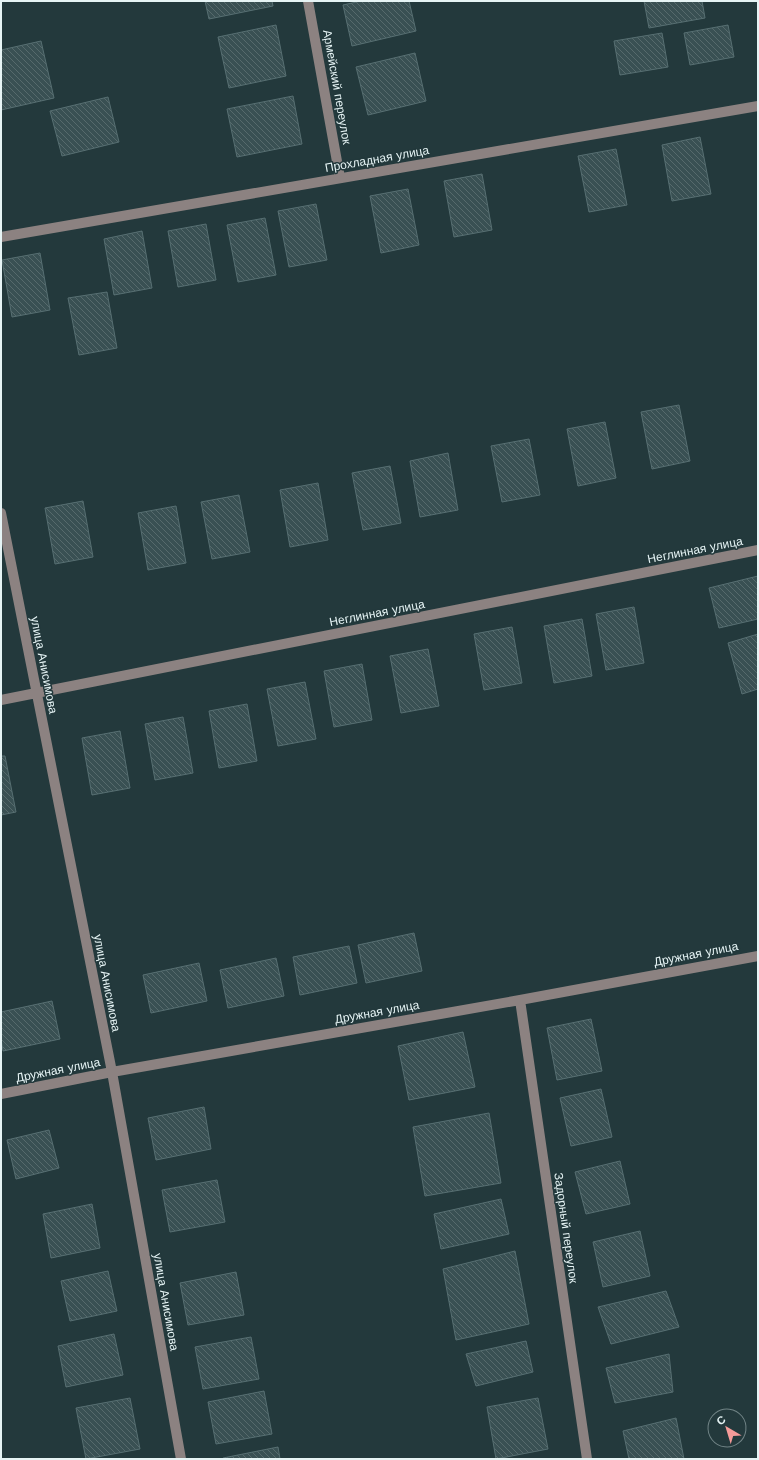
<svg xmlns="http://www.w3.org/2000/svg" width="759" height="1460" viewBox="0 0 759 1460" font-family="'Work Sans',sans-serif">
<style>
.building{fill:url(#building-back-hatch);stroke:#576f72}
.lines{fill:none;stroke-linecap:round;stroke-linejoin:round}
.minor{stroke:#8c8281;stroke-width:10}
.labels{text-anchor:middle;dominant-baseline:central;stroke-width:3;stroke-linejoin:round;paint-order:stroke}
.street-label{font-size:12px;fill:#e6f4f5;stroke:#23393c}
</style>
<defs>
<pattern id="building-back-hatch" width="6" height="6" patternUnits="userSpaceOnUse"><rect width="6" height="6" fill="#395053"/><path d="M-1 5l2 2M0 0l6 6M5-1l2 2" fill="none" stroke="#566a6c"/></pattern>
</defs>
<rect width="100%" height="100%" fill="#23393c"/>
<path class="building" d="M205,1H272L273,6L209,19Z
M361,1H409L416,31L352,46L343,5Z
M644,1H702L705,18L649,28Z
M276,25L286,76L229,88L218,37Z
M728,25L734,57L690,65L684,33Z
M662,33L668,67L620,75L614,41Z
M41,41L54,98L1,110V50Z
M415,53L426,101L368,115L356,67Z
M293,96L302,144L237,157L227,109Z
M108,97L119,142L62,156L50,111Z
M700,137L711,194L672,201L662,145Z
M616,149L627,205L589,212L578,156Z
M482,174L492,230L454,237L444,181Z
M408,189L419,245L381,253L370,196Z
M316,204L327,260L289,267L278,211Z
M265,218L276,275L238,282L227,225Z
M206,224L216,280L178,287L168,231Z
M142,231L152,288L114,295L104,239Z
M40,253L50,310L12,317L2,260Z
M107,292L117,348L79,355L68,298Z
M679,405L690,461L652,469L641,412Z
M605,422L616,478L578,486L567,429Z
M529,439L540,495L502,502L491,446Z
M448,453L458,510L420,517L410,461Z
M390,466L401,523L363,530L352,473Z
M318,483L328,540L290,547L280,490Z
M239,495L250,552L212,559L201,502Z
M83,501L93,557L55,564L45,508Z
M176,506L186,563L148,570L138,513Z
M758,576V619L719,628L709,588Z
M634,607L644,663L606,670L596,614Z
M582,619L592,676L554,683L544,626Z
M512,627L522,683L484,690L474,634Z
M758,634V689L742,694L728,643Z
M428,649L439,706L401,713L390,656Z
M362,664L372,720L334,727L324,671Z
M305,682L316,739L278,746L267,689Z
M247,704L257,761L219,768L209,711Z
M183,717L193,773L155,780L145,724Z
M120,731L130,788L92,795L82,738Z
M1,756H5L16,812L1,815Z
M414,933L422,971L366,983L358,945Z
M349,946L357,983L300,995L293,957Z
M276,958L284,996L228,1008L220,970Z
M199,963L207,1001L151,1013L143,975Z
M52,1001L60,1039L3,1051L1,1039V1012Z
M591,1019L602,1071L557,1080L547,1028Z
M463,1032L475,1087L409,1100L398,1046Z
M601,1089L612,1137L571,1146L560,1098Z
M204,1107L211,1149L156,1160L148,1118Z
M489,1113L501,1183L425,1196L413,1127Z
M49,1130L59,1168L16,1179L7,1140Z
M620,1161L630,1204L586,1214L575,1172Z
M217,1180L225,1222L170,1232L162,1190Z
M501,1199L509,1234L441,1249L434,1214Z
M92,1204L100,1248L51,1258L43,1214Z
M640,1231L650,1276L603,1287L593,1242Z
M515,1251L529,1324L456,1340L443,1269Z
M108,1271L117,1311L70,1321L61,1281Z
M236,1272L244,1315L188,1325L180,1283Z
M666,1291L679,1327L611,1344L598,1307Z
M114,1334L123,1375L66,1387L58,1346Z
M251,1337L259,1379L203,1389L195,1347Z
M526,1341L533,1372L476,1386L466,1354Z
M669,1354L673,1392L615,1403L606,1368Z
M264,1391L272,1434L216,1444L208,1402Z
M130,1398L140,1449L86,1459L76,1408Z
M538,1398L548,1449L496,1459L487,1407Z
M676,1418L684,1459H629L623,1431Z
M278,1447L280,1459H223V1458Z"/>
<g class="lines">
<path class="minor" d="M308,1L340,178
M1,237L758,106
M1,513L112,1072L181,1459
M1,700L758,550
M520,1000L587,1459
M1,1094L112,1072L520,1000L758,956"/>
</g>
<g class="labels">
<g class="street-label">
<text transform="translate(337 87) rotate(80)">Армейский переулок</text>
<text transform="translate(377 159) rotate(-10)">Прохладная улица</text>
<text transform="translate(695 550) rotate(-11)">Неглинная улица</text>
<text transform="translate(377 613) rotate(-11)">Неглинная улица</text>
<text transform="translate(44 665) rotate(79)">улица Анисимова</text>
<text transform="translate(696 954) rotate(-11)">Дружная улица</text>
<text transform="translate(107 983) rotate(79)">улица Анисимова</text>
<text transform="translate(377 1012) rotate(-10)">Дружная улица</text>
<text transform="translate(58 1070) rotate(-11)">Дружная улица</text>
<text transform="translate(566 1228) rotate(82)">Задорный переулок</text>
<text transform="translate(166 1302) rotate(80)">улица Анисимова</text>
</g>
</g>
<rect width="759" height="1460" fill="none" stroke="#e6f4f5" stroke-width="4"/>
<g transform="translate(727 1428) rotate(322)"><circle r="19" fill="#23393c" stroke="#718486"/>
<path d="M0-3L7 15L0 10L-7 15Z" fill="#f59b99"/>
<text y="-6" font-size="11" font-weight="bold" text-anchor="middle" fill="#e6f4f5">С</text>
</g>
</svg>
